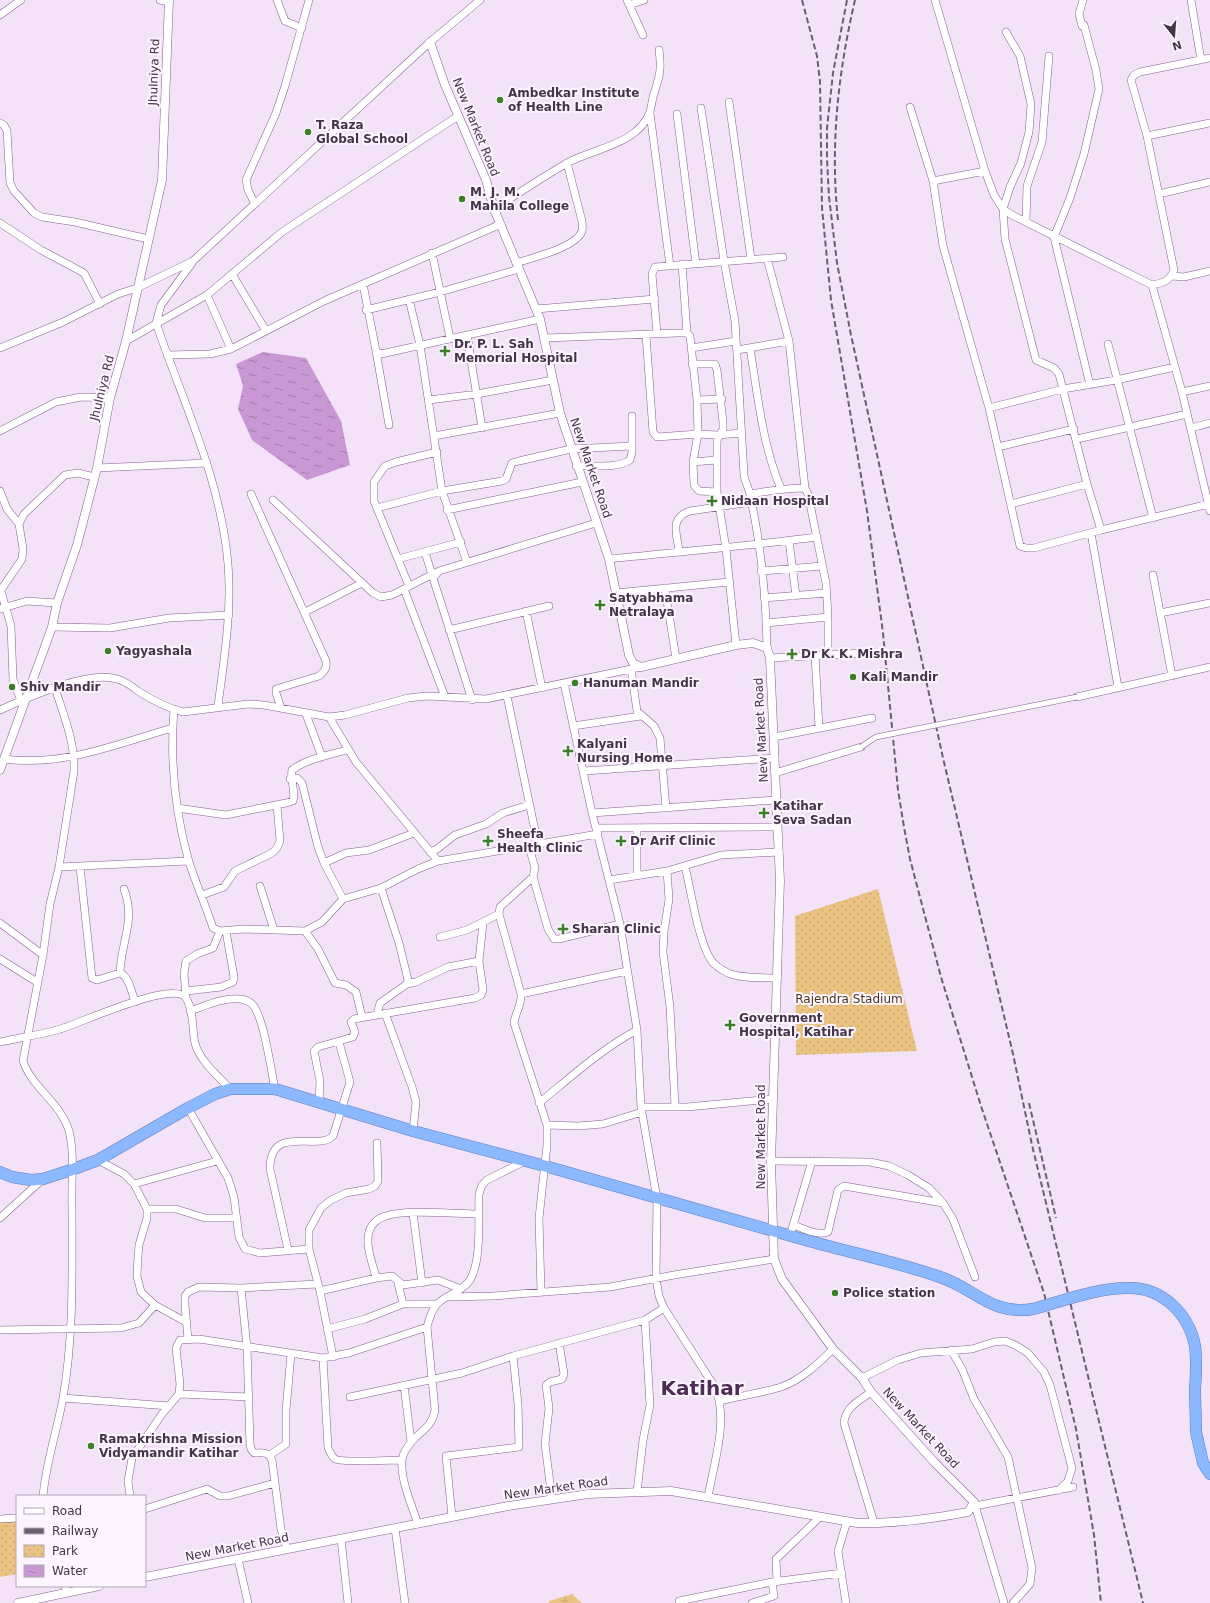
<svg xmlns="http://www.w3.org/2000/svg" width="1210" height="1603" viewBox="0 0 1210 1603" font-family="'DejaVu Sans',sans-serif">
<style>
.wetland{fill:url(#wetland-marsh)}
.park{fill:url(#park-dots)}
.water{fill:url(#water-ripples)}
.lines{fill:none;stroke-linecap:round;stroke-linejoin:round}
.minor-casing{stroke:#845f8d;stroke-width:8}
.tertiary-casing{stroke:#845f8d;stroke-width:9}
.trunk-casing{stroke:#5f7ebe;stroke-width:12}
.minor{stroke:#fff;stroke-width:7}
.tertiary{stroke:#fff;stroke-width:8}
.trunk{stroke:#8bb8fe;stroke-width:11}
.rail{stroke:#6e5e72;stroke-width:2;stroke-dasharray:6 3;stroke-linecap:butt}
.pedestrian-bridge-casing{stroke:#845f8d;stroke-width:6;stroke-linecap:butt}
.trunk-bridge-casing{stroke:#5f7ebe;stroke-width:12;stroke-linecap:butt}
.pedestrian-bridge{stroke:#fff;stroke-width:5}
.trunk-bridge{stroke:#8bb8fe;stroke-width:11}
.poi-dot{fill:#3b8024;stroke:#fcf4fe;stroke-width:1.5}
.labels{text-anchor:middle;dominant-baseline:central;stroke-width:4;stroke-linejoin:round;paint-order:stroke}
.street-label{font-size:12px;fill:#443448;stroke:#fcf4fe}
.poi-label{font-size:12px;font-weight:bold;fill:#443448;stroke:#fcf4fe;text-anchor:start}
.park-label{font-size:12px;fill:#4b391a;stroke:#fcf4fe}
.town-label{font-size:20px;font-weight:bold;fill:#4d2c56;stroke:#fcf4fe}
</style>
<defs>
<pattern id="wetland-marsh" width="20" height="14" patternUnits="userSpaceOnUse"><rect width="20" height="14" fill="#eac281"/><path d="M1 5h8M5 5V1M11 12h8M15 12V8" fill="none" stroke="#caa771"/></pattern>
<pattern id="park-dots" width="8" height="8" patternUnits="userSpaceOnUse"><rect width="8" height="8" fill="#eac281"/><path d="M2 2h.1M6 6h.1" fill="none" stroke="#caa771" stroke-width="1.8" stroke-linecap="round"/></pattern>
<pattern id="water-ripples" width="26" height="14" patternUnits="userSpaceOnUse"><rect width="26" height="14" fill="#c897d4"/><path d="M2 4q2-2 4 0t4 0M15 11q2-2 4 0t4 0" fill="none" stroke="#a47cae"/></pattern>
</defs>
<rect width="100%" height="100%" fill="#f4e3f8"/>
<path class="wetland" d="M572,1594L582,1603H549V1601Z"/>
<path class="park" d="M878,889L917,1051L796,1055L795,916Z
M17,1517V1574L0,1577V1520Z"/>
<path class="water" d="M263,352L306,358L341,421L350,465L307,480L252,440L238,409L243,386L236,364Z"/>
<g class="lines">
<defs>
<path id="minor" d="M160,0L169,2
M277,0L285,21L302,28
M627,0L643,35
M935,0L985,171L994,195L1003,209L1012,215L1152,285L1182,392L1210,511
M1191,0L1201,60
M629,5L644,0
M0,15L21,0
M1084,25L1096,70L1099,89L1084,154L1070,198L1054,237L1090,385
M1082,26L1079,14L1083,0
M729,102L751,259
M910,107L933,181L943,246L989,408L1020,546L1026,548H1034L1101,530L1087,484L1059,374L1054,368L1036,360L1005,239L1003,209L1010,187L1021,163L1029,132L1031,104L1020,56L1006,32
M701,108L724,261L735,321L744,475C745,482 749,488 750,495C761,544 766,597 767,648
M650,113L670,266
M677,114L696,264
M0,123L4,125L7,131L10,183L14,191L34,213L42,217L75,222L148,239
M1147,136L1210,123
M933,181L985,171
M1159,194L1210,182
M255,204L248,190L246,180L276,113L285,86L309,0
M494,209C519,193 544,176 569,162C596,148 638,144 650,112C651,108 652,102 653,97C659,77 662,72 659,50
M1026,222L1027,186L1042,142L1049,56
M0,223L41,250L84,273L100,304
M432,253L450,338
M767,258L789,341L805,488
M192,263L161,305L156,323C183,402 221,480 228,564C232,612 224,659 218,706
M516,263C532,258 577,247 582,231C583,228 582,224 582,221L567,163
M682,264L687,333
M232,274L266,331
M1172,276L1184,277L1210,271
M363,284L376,351L381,354L540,319
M1152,285C1163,283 1170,281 1174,270L1147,136L1131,80L1134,75L1140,72L1210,58
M207,295L231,349
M409,299L420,345L442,491L467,562
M536,309L655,299
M366,310L440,292L519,269
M657,334L652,274L655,267L783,257
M467,335L482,428
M646,335L653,432L657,437L698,434L718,435L741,433
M545,338L677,333H687L690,336L697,400L698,434L693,462L694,485L699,491L717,492L726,549L736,645
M126,341L207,295L282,232L458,116
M1108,344L1153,518
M0,348L63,322L118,294L137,288L193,261L430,42L480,0
M691,348L736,341
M750,348C758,397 762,443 781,489
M737,350L789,341
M376,351L389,425
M167,355L210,354L231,349L324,301L501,224
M692,364H715L717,370L723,422V429L717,440V492
M1182,392L1210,386
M429,400L477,394L553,380
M697,400L722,399
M989,408L1063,389L1116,380L1175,367
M1191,428L1210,423
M0,431L56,402L81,397L110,398
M434,436L560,413
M1077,439L1183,415
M998,447L1074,429
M693,462L716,460
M576,466C593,465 616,469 630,460L632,452V416
M97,468L207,463
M0,491L7,509L19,524
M251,494L326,661C327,668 325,671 319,676L276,689V693L281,708
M750,494C769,491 786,488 805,488L808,494L826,583L828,617V654
M273,500L373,593L381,597L392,595L437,572
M1011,504L1087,484
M377,508L442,491L502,481L506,479L512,463L519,461L571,449L632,446
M447,510L582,482
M1101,530L1209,504
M1091,533L1118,687
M789,541L796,596
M679,551C677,534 669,518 690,511L751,502
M425,552L432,575
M398,559L461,542
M609,559C678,552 748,546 817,537
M761,571L822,566
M1153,575L1172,676
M409,586L374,501V482L385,466L396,462L437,452
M0,588L11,626L13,679L21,701
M665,588L676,659
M404,589L445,697
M1,590L22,559L23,549L19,524L24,514L65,475L78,473L94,477
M616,593L729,582
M764,598L826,593
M0,609L27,601L57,603
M526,611L542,688
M305,612L362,583
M1160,613L1210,603
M766,623L828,617
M52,627L110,628L169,618L229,615
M449,630L549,606
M815,655L819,728
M770,658L864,653
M631,669L637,711L654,726L660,738L666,808
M564,683L592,813L620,924L637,1030L641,1107L657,1199L656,1278L659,1296L664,1308L716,1389C728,1423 714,1462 708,1497
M507,696L538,845
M1077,697L1210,667
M472,700L433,578L439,571L596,523
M174,709C170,760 175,813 189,862C196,884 206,906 213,928L220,931L243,929L305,931L322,922L343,899L381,888L418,869L438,861L598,834
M0,710C27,698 91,668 120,680C126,682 133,687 138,691C152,700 167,708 183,712L248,704L264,705L329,717L345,715L408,698L426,696L486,699L641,667
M306,714L322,757
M329,717L356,762L438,861
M573,726L641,716
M774,737L872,718
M4,759C63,767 117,744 172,728
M584,771L775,758
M775,773L861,747
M290,779L297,778L302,783L318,847L324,863L343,899
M177,808L226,815L286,803L293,801C296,791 290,781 292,770C306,759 329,755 347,750
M592,813L776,800
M596,828L777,827
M637,828V876
M529,847L535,868L533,877L500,907L499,914L521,994C522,1005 515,1013 514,1023L547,1125V1145L539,1218L541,1292
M430,852L437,849L455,835L486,824L503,813L529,805
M324,863L346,853L369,850L414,833
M685,866C691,891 698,940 711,960C715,966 722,970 728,973C742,979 761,977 777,978
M59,867L189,861
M80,867L92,978L97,980L120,973C129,976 132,993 135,1002
M667,871L669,899L664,932L663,952L670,1007L675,1106
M533,877L548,929L554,939H559L620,924
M609,880L667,871L721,855L779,852
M260,886L274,930
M202,895L224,887L235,871L272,853L277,848L280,841L277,805
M0,923L43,955
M305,931L318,949L335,983L346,985L356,992L362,1017
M440,937L467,930L499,914
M0,959L37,982
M120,973C121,941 136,921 124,889
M407,984L416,982L448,967L479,961
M187,991L221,987L233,982L234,977L226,931
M521,994L627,971
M186,995L184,974L186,961L197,954L213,948L220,931
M190,1011C205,1006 224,997 241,999C245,1000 249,1001 252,1004C264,1016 271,1071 275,1089
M385,1013L412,1087L416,1102L413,1131
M377,1014L380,1003L407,984L408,980L399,943L381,888
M0,1042C19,1038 38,1035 57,1030C77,1025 173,979 186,998C194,1010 192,1030 195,1043C199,1060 218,1076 230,1089
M319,1103L320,1081L314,1051L318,1047L353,1037L355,1032L351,1022L354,1019L475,998L481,995L483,990L479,961L483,923
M539,1103C571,1077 600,1050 637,1030
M641,1107H687L773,1099
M188,1108L228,1178L234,1197L239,1237L245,1249L260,1253L309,1249
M547,1125L578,1126L603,1124L642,1112
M98,1160L124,1174L134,1184L147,1209V1218L139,1245L138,1257L137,1276L141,1292L155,1305L186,1322
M771,1161L870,1162L889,1166L908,1175L929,1188L943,1203L953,1219L975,1277
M134,1184L217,1161
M147,1209H176L205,1218H237
M413,1213L422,1283
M0,1218L43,1179
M794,1225C804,1229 817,1236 828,1232L838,1190L844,1186L943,1203
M792,1229L812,1161
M288,1250L270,1169C270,1123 317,1152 333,1136L350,1082L339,1042
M376,1278C373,1264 365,1246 369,1232C371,1224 378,1218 386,1216C406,1209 455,1214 478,1214
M398,1283L403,1304
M241,1288L247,1347L250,1444L251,1449L254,1453C262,1453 268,1451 272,1460L281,1529L287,1549
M320,1291L376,1278L392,1276L403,1285L438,1280L461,1289
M449,1297L493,1296L610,1287L674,1275L774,1259
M327,1329L365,1319L403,1304H437
M0,1330L121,1328L139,1323L155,1305
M188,1339L185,1305V1296L188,1292L199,1287L241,1288L318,1284
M951,1350L962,1369L974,1399L1008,1457L1032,1568L1030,1584L1013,1603
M333,1357L320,1291L309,1249V1230L321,1208L331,1200L346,1193L369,1189L375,1186L378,1181L377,1143
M323,1358L328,1448C330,1452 331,1456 335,1459C342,1463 390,1460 402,1460
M862,1378L898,1360L921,1353L972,1349L994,1342L1005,1341L1015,1345L1028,1353L1044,1372L1050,1385L1072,1468L1068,1481L1059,1490
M404,1385L411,1442
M871,1392C859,1401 845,1407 844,1423L874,1523
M179,1394L249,1397
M350,1397L462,1373L513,1356L645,1320L664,1308
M63,1398L169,1406
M720,1401C740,1396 761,1393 781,1387C801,1380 818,1364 833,1349
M270,1455L286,1444V1410L291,1354
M637,1492L643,1440L650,1405L645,1320
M43,1496C46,1462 57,1431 63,1398C74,1335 72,1270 72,1207C71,1184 75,1153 69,1131C61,1103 32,1088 23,1061L43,955L50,904L59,867L74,771C75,742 64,716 55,688
M130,1496L128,1481L132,1458L162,1414L179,1394L180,1384L176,1348L180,1340L199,1339L323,1358L349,1353L427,1327
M552,1499L545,1444L549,1408L546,1385L550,1382L562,1379L564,1374L559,1343
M974,1502L1004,1603
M975,1506L1073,1487
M145,1509L207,1489L220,1496H228L275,1483
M452,1517L446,1456L519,1447L518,1404L513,1356
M0,1519L17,1518
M418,1524C412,1506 400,1479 402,1460C403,1451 410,1443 416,1437C426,1428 433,1423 435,1410L427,1327C429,1319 432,1310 437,1304C447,1294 462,1292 470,1280C482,1260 478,1217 479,1194L482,1185L487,1180L525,1161
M395,1528L405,1603
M341,1539L348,1603
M238,1559L248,1603
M777,1582L776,1559L820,1517
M65,1586L67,1592
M679,1601L772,1582L842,1573
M752,1603L774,1596L772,1582
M846,1603L838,1551L847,1521"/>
<path id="tertiary" d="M0,770L52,627L57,603L77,545L97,468L110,398L126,341L162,180L169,0
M145,1577L508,1506L588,1494L671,1491L857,1523C894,1524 931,1519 968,1512L974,1502L935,1463L871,1392L862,1378L833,1349L782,1279L774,1259L771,1161L780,881L770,658L767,648L753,643L736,645L641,667L633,663L629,655L609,559L560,413L540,319L494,209L486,180L445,85L430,42
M18,1603L99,1586"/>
<path id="trunk" d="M0,1172L12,1177L31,1180L43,1179L71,1170L98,1160L188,1108L215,1094L230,1089H275L413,1131L545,1166L809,1241
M1196,1432L1203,1463L1210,1474"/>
</defs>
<use href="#minor" class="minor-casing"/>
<use href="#tertiary" class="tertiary-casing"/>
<use href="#trunk" class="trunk-casing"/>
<use href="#minor" class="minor"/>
<use href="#tertiary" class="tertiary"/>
<use href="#trunk" class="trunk"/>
<path class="rail" d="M802,0L817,56L820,82L822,208L831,300L867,511L883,633L898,790L904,827L910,859L941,977L981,1106L1044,1293L1076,1429L1094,1535L1101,1603
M847,0L833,73L827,128V159L829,197L837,263L851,335L943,758L1013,1054L1032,1145L1143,1603
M838,220C830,146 838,73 855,0
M1029,1103L1056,1218"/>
<defs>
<path id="pedestrian-bridge" d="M861,747L876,737L1077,697"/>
<path id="trunk-bridge" d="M809,1241C852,1253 897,1262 940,1277C976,1289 992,1316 1033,1309C1063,1301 1096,1288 1128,1288C1162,1287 1189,1314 1195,1346C1197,1360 1196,1375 1195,1389C1195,1403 1196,1417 1196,1432"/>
</defs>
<use href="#pedestrian-bridge" class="pedestrian-bridge-casing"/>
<use href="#trunk-bridge" class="trunk-bridge-casing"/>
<use href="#pedestrian-bridge" class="pedestrian-bridge"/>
<use href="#trunk-bridge" class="trunk-bridge"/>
</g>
<g class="poi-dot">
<circle cx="500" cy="100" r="4"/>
<circle cx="308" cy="132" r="4"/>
<circle cx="462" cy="199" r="4"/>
<path d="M443 345h4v4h4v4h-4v4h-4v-4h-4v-4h4z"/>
<path d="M710 495h4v4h4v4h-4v4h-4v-4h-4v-4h4z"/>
<path d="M598 599h4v4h4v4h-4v4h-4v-4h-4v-4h4z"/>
<circle cx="108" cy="651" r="4"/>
<path d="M790 648h4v4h4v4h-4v4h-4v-4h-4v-4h4z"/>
<circle cx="853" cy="677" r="4"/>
<circle cx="575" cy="683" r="4"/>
<circle cx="12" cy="687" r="4"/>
<path d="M566 745h4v4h4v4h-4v4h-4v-4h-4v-4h4z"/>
<path d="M762 807h4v4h4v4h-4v4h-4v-4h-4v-4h4z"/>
<path d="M486 835h4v4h4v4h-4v4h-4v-4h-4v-4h4z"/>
<path d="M619 835h4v4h4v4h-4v4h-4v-4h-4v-4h4z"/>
<path d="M561 923h4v4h4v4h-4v4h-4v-4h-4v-4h4z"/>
<path d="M728 1019h4v4h4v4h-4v4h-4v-4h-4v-4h4z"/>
<circle cx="835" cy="1293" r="4"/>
<circle cx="91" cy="1446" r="4"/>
</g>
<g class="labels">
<g class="street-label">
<text transform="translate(154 72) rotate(-88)">Jhulniya Rd</text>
<text transform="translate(476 127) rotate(68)">New Market Road</text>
<text transform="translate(102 388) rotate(-76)">Jhulniya Rd</text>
<text transform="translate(591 468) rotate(71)">New Market Road</text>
<text transform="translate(761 730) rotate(-93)">New Market Road</text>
<text transform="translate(761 1137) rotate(-90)">New Market Road</text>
<text transform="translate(921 1428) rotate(47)">New Market Road</text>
<text transform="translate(556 1488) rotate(-8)">New Market Road</text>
<text transform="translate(237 1547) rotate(-11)">New Market Road</text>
</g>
<g class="poi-label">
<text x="508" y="93">Ambedkar Institute<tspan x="508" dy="14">of Health Line</tspan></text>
<text x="316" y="125">T. Raza<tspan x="316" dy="14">Global School</tspan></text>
<text x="470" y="192">M. J. M.<tspan x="470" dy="14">Mahila College</tspan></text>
<text x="454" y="344">Dr. P. L. Sah<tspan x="454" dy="14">Memorial Hospital</tspan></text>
<text x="721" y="501">Nidaan Hospital</text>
<text x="609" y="598">Satyabhama<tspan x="609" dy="14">Netralaya</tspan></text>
<text x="116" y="651">Yagyashala</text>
<text x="801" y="654">Dr K. K. Mishra</text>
<text x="861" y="677">Kali Mandir</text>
<text x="583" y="683">Hanuman Mandir</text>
<text x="20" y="687">Shiv Mandir</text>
<text x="577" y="744">Kalyani<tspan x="577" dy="14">Nursing Home</tspan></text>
<text x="773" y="806">Katihar<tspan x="773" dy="14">Seva Sadan</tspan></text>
<text x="497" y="834">Sheefa<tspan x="497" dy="14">Health Clinic</tspan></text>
<text x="630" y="841">Dr Arif Clinic</text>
<text x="572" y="929">Sharan Clinic</text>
<text x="739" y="1018">Government<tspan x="739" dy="14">Hospital, Katihar</tspan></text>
<text x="843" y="1293">Police station</text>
<text x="99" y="1439">Ramakrishna Mission<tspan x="99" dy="14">Vidyamandir Katihar</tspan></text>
</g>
<g class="park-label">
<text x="849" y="999">Rajendra Stadium</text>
</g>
<g class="town-label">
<text x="702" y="1388">Katihar</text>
</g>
</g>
<rect x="16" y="1495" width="130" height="92" fill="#fcf4fe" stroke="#b2a7b5"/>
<rect x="24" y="1508" width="20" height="6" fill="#ffffff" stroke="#b2a7b5"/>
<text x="52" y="1515" font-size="12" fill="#443448">Road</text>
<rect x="24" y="1528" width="20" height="6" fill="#6e5e72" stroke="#b2a7b5"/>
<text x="52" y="1535" font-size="12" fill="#443448">Railway</text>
<rect x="24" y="1545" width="20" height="12" fill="url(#park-dots)" stroke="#b2a7b5"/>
<text x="52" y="1555" font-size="12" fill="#443448">Park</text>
<rect x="24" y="1565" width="20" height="12" fill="url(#water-ripples)" stroke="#b2a7b5"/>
<text x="52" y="1575" font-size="12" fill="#443448">Water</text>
<g transform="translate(1174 36) rotate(163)" stroke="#fcf4fe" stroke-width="3" paint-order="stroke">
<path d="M0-3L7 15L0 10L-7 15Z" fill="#443448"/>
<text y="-6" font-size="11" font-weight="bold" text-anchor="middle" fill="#443448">N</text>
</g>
</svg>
